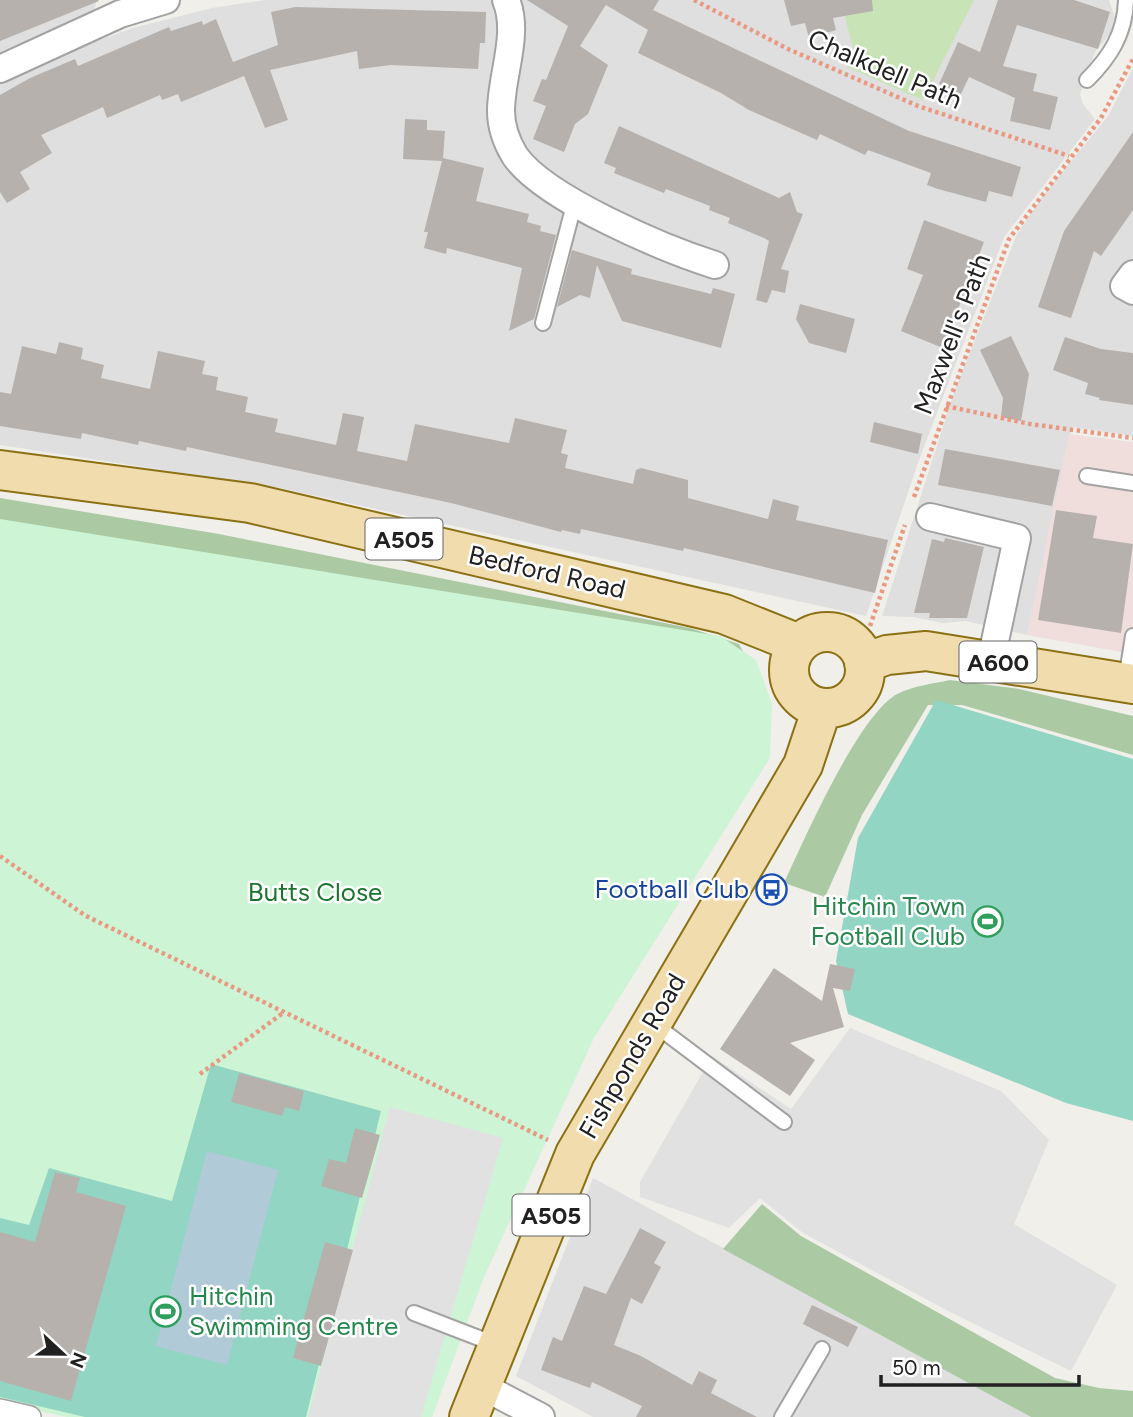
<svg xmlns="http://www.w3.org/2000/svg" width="1133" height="1417" viewBox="0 0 1133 1417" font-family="Figtree,sans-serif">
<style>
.residential{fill:#dfdfdf}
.commercial{fill:#efdedb}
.grass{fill:#c8e3b6}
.forest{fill:#abcaa4}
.park{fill:#cdf4d5}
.pitch{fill:#92d5c3}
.parking{fill:#e1e1e1}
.water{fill:#b0cad8}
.building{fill:#b6b1ac}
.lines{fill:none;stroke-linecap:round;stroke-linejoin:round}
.service-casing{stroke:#a2a2a2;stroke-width:18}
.pedestrian-casing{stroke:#a2a2a2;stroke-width:24}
.minor-casing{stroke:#a2a2a2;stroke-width:30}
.primary-casing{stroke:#8b7114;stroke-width:42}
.path{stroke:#e99882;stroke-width:4.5;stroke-dasharray:3.5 3.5;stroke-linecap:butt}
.service{stroke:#fff;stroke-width:14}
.pedestrian{stroke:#fff;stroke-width:21}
.minor{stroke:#fff;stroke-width:26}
.primary{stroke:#f1dcae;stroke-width:38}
.labels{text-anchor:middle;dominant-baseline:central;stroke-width:5;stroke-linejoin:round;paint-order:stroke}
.shield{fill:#fff;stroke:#646464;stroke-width:2}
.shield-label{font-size:24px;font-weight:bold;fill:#212121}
.street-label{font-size:26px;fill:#212121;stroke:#fff}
.transit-label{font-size:26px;fill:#164399;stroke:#fff;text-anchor:end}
.park-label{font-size:26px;fill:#1b742c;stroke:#fff}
.leisure-label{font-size:26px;fill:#27864d;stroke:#fff;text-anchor:end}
</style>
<rect width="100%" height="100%" fill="#f0efe9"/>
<path class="residential" d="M0,0H97L94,11L0,54Z
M265,0H1109L1115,18L1114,29L1095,52L1080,94L1083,104L1095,119L1004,237L919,460L866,616L280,488L0,445V82L58,55L133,28L212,8Z
M1133,68V436L1072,427L1027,635L966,621L943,623L913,617L882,616L954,393L1017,234L1046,192L1108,116Z
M593,1178L801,1290L1031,1417H593L516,1376Z"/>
<path class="commercial" d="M1069,434L1133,442V654L1027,635Z"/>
<path class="grass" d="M841,0H974L923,100L847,67L854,53Z"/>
<path class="forest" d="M0,498L219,534L690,628L739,644L757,678L0,542Z
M950,680L1019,689L1133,716V755L962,705H928L862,815L825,897L784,883C804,840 858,716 897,694C913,686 932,684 950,680Z
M762,1204L801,1236L1055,1378L1099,1388L1133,1391V1417H1031L723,1249Z"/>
<path class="park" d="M0,519L720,636L756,660L772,704L770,758L594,1038L484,1277L432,1417H67L0,1403Z"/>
<path class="pitch" d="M936,700L1133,759V1121L1066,1103L848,1014L836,961L858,838Z
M211,1064L381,1111L306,1417H85L0,1397V1218L29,1225L49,1168L172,1201Z"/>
<path class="parking" d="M850,1028L1001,1091L1049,1140L1014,1224L1117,1285L1071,1371L950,1312L803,1233L760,1198L729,1228L640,1197V1182L712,1056L791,1109Z
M390,1107L503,1138L421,1417H308Z"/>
<path class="water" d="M207,1151L278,1170L227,1365L156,1346Z"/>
<path class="building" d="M0,0H98L99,1L0,41Z
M527,0H659L653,10L909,131L1021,167L1012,197L989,191L986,202L938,189L927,185L931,173L868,150L865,155L820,134L817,140L749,110L721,93L638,53L648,30L606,5L607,3L580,46L608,65L588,114L575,124L564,152L533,139L546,106L533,101L542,79L546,80L568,26Z
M784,0H872L873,11L833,18L836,30L809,38L805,23L791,26Z
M998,0H1074L1110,12L1098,49L1017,25L1003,66L1037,74L1033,91L1058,97L1050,130L1010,121L1015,98L969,77L961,94L939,84L958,42L980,52Z
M295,7L486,12L485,43H480L478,69L391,65L359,69L357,51L270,70L288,120L265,128L244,76L181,102L178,94L162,100L160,95L107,118L103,107L41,135L52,153L20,172L30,189L7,203L0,192V95L30,78L75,59L78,66L169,27L171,31L202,21L203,25L216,19L233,62L278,45L271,12Z
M405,119L427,120V130L445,131L443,158L484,168L476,201L529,214L527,222L541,226L540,231L556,235L534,319L509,331L522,268L447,248L446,254L424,248L428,232H424L442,161L403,159Z
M619,126L779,198L790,192L797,212L803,214L781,269L789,271L785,293L772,290L767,303L756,300L769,241L764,238L728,223L730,218L709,210L710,206L666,189L664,193L614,173L616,168L604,163Z
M1133,132V210L1101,256L1094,251L1071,318L1038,307L1064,231Z
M924,220L984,242L943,348L901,331L923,275L907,269Z
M572,250L632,269L631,274L711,294L713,288L735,294L721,348L622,321L597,265L590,298L580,295L557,307Z
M800,304L855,319L846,353L809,343L796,319Z
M1011,336L1029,374L1021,421L1001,417L1003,398L980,350Z
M1065,337L1101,349L1133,353V405L1099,400L1100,398L1085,394L1088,383L1053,370Z
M59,342L83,348L81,359L104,365L101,378L150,389L158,351L205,361L202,374L218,377L216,390L248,397L245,412L278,419L275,432L336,445L343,413L364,417L357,451L407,461L415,424L509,443L515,418L567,430L561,453L568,455L565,468L633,484L636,470L641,468L688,480V498L768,519L773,499L799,506L796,520L888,540L875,593L684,548L683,551L581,529L580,534L562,530L561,532L451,503L187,447L186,451L139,441L138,445L82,433L81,439L0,426V392L11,394L22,346L56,354Z
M874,422L922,434L918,454L870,442Z
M945,449L1060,470L1052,506L938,485Z
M1056,510L1097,516L1093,538L1133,544L1121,633L1038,620Z
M945,538L984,547L967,618H929L930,613H914L932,539L944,542Z
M830,964L855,969L850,991L833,988L844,1027L790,1043L815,1060L790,1096L720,1049L774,968L822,1001Z
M239,1073L304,1091L299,1111L285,1107L282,1116L231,1102Z
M355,1128L380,1135L362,1198L321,1186L329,1159L346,1163Z
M55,1172L80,1178L76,1192L126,1206L71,1401L0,1381V1232L35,1242Z
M640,1228L666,1242L654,1263L661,1267L642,1304L631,1298L614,1345L641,1356L692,1385L699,1371L717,1380L711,1393L757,1417H636L642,1406L592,1382L590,1388L541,1370L553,1337L562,1341L584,1286L606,1294Z
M325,1242L353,1250L321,1366L293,1358Z
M812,1305L858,1327L848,1347L803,1324Z"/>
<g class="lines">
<defs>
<path id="service" d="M1087,80C1110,57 1125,34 1126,0
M543,323L575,201
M1087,476L1133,483
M1126,680L1133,636
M654,1024L784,1122
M414,1313L497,1345
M782,1417L822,1349"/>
<path id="pedestrian" d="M0,1410L30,1417"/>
<path id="minor" d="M506,0C520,34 501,75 501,111C501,126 507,143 515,156C545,199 665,249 715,265
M0,69L120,14L166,0
M1133,274L1124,286L1133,291
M930,517L1017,538L991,660
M482,1386L541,1417"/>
<path id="primary" d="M0,470L250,503L724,614L799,644
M789 670a38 38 0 1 1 76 0a38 38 0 1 1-76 0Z
M864,663L887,655L926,651L1133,684
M469,1417L575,1154L803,765L822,708"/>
</defs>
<use href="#service" class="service-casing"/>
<use href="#pedestrian" class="pedestrian-casing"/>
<use href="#minor" class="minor-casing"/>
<use href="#primary" class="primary-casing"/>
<path class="path" d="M694,0L788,49L918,106L1069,156
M946,406L1030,424L1133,438
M914,497L1009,239L1101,118L1133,59
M870,626L905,525
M0,856L86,916L548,1140
M200,1074L283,1013"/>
<use href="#service" class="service"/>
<use href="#pedestrian" class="pedestrian"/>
<use href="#minor" class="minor"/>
<use href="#primary" class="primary"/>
</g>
<defs>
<symbol id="bus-ring" viewBox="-11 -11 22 22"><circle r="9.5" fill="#fff" stroke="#1a4fb4" stroke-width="1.5"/><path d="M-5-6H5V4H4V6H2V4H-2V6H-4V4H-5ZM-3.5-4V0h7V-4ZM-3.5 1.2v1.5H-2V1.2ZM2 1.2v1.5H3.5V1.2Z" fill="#1a4fb4"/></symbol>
<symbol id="stadium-ring" viewBox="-11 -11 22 22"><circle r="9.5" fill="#fff" stroke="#2e9e5b" stroke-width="1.5"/><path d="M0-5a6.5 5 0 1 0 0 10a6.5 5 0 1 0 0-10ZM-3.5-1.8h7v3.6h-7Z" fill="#2e9e5b"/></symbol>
</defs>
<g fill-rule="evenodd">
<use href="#bus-ring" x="754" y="872" width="35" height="35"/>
<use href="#stadium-ring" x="970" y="904" width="35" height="35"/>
<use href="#stadium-ring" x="148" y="1294" width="35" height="35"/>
</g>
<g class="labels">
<g class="shield">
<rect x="365.5" y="518.5" width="77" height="41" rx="5"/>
<rect x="959.5" y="641.5" width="77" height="41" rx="5"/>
<rect x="512.5" y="1194.5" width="77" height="41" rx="5"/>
</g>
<g class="shield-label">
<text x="404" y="539">A505</text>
<text x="998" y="662">A600</text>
<text x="551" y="1215">A505</text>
</g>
<g class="street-label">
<text transform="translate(885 69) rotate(23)">Chalkdell Path</text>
<text transform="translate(952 334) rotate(-69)">Maxwell's Path</text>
<text transform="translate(547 572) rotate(13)">Bedford Road</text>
<text transform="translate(632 1056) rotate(-60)">Fishponds Road</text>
</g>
<g class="transit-label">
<text x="749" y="889">Football Club</text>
</g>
<g class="park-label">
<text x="315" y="892">Butts Close</text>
</g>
<g class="leisure-label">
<text x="965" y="906">Hitchin Town<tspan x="965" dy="30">Football Club</tspan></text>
<text x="189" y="1296" text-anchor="start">Hitchin<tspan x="189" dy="30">Swimming Centre</tspan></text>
</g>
</g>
<g transform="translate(63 1354) rotate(112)" stroke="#ffffff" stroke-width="5" paint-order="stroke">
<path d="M0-5L12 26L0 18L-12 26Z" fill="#212121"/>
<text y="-10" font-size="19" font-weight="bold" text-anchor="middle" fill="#212121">N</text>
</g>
<path d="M881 1375v10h198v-10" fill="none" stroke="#212121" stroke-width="3.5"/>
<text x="892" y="1375" font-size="21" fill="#212121" stroke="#ffffff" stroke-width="5" paint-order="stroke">50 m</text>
</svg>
